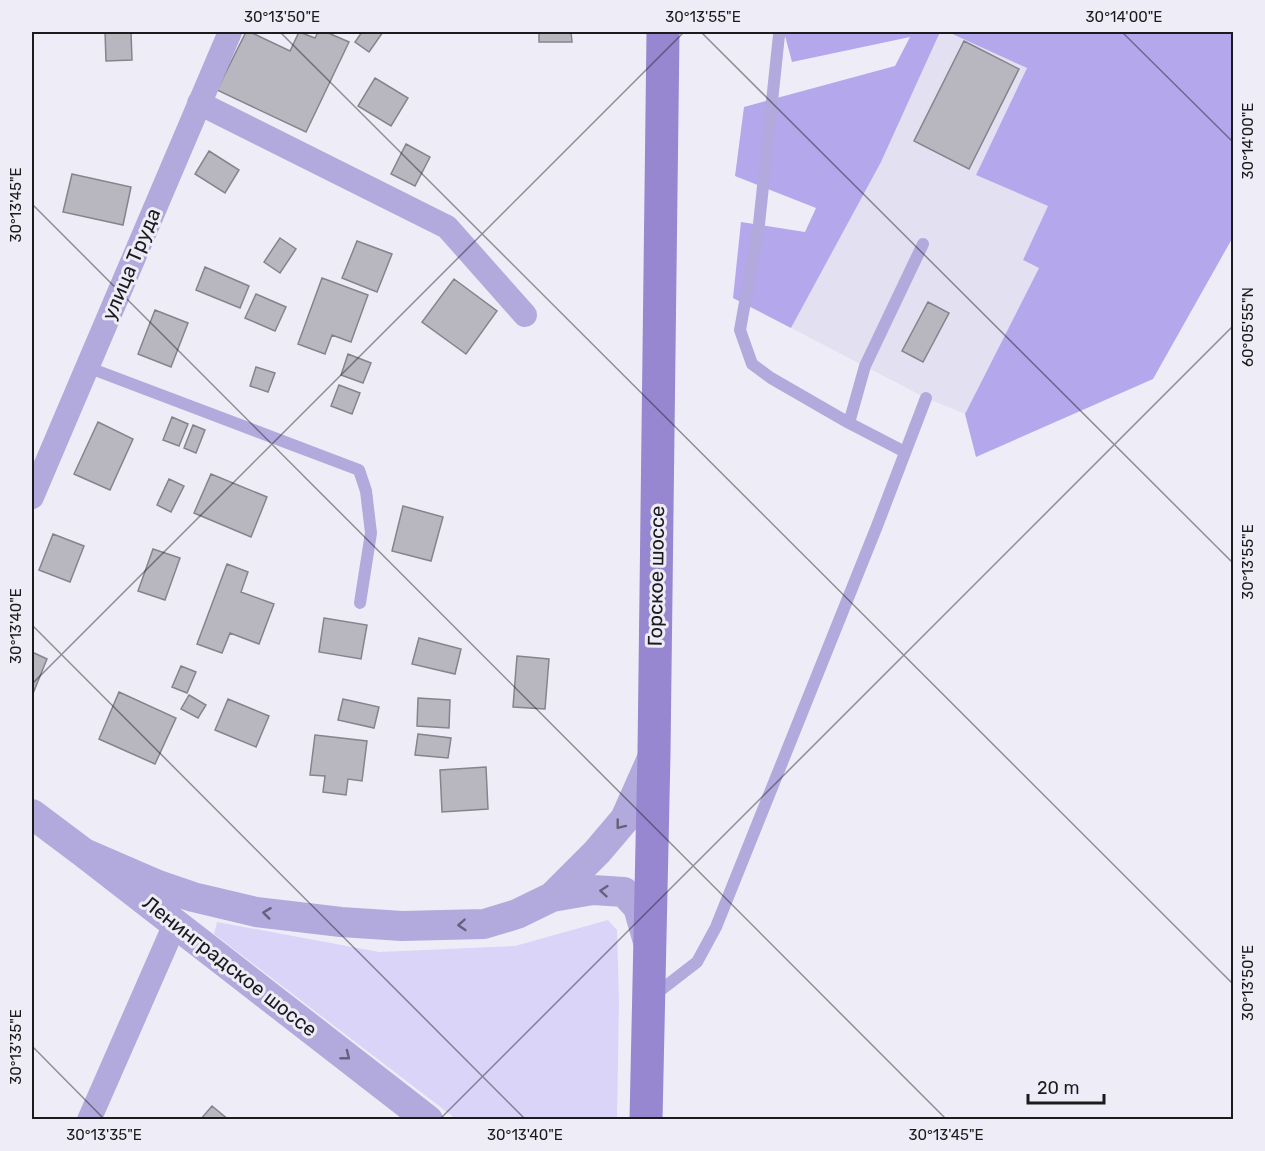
<svg xmlns="http://www.w3.org/2000/svg" width="1265" height="1151" viewBox="0 0 1265 1151" font-family="Rubik,sans-serif">
<style>
.built{fill:#e2e0f1}
.green{fill:#d9d4f8}
.forest{fill:#b4a7ec}
.building{fill:#b8b7c0;stroke:#85848c;stroke-width:1.5}
.lines{fill:none;stroke-linecap:round;stroke-linejoin:round}
.service{stroke:#b2aadc;stroke-width:12}
.minor{stroke:#b2aadc;stroke-width:24}
.tertiary{stroke:#b2aadc;stroke-width:30}
.secondary{stroke:#9687d0;stroke-width:33}
.oneway{stroke:#66627d}
.ticks{fill:none;stroke:#1b1b1e;stroke-width:1.5;stroke-opacity:0.45}
.labels{text-anchor:middle;dominant-baseline:central;stroke-width:6;stroke-linejoin:round;paint-order:stroke}
.street-label{font-size:20px;fill:#1b1b1e;stroke:#eeedf7}
.neatline{fill:none;stroke:#1b1b1e;stroke-width:2}
.ticks-label{font-size:15px;text-anchor:middle;fill:#1b1b1e}
</style>
<rect width="100%" height="100%" fill="#eeedf7"/>
<path class="built" d="M940,32H948L1027,68L976,175L1048,206L1023,260L1039,268L965,414L926,398L791,328L881,162Z"/>
<path class="green" d="M608,920L617,930L619,1000L617,1120L456,1119L214,934L217,922L379,952L515,946Z"/>
<path class="forest" d="M784,32H940L881,162L791,328L733,298L741,222L805,232L816,208L735,176L744,107L895,66L910,37L792,62Z
M948,32H1233V237L1153,379L976,457L965,414L1039,268L1023,260L1048,206L976,175L1027,68Z"/>
<path class="building" d="M105,32H131L132,60L106,61Z
M246,32H250L290,51L299,32L315,38L318,32H326L349,42L306,132L217,90Z
M362,32H383L369,52L355,42Z
M539,32H571L572,42H539Z
M964,41L1019,69L969,169L914,141Z
M375,78L408,98L391,126L358,106Z
M406,144L430,157L415,186L391,174Z
M209,151L239,170L225,193L195,174Z
M72,174L131,187L123,225L63,212Z
M280,238L296,249L280,273L264,262Z
M357,241L392,254L377,292L342,278Z
M205,267L249,286L240,308L196,290Z
M322,278L368,295L351,342L332,335L325,354L298,344Z
M454,279L497,311L466,354L422,322Z
M256,294L286,307L275,331L245,318Z
M928,302L949,313L923,362L902,351Z
M155,310L188,323L171,367L138,354Z
M348,354L371,363L363,383L341,375Z
M256,367L275,373L268,392L250,386Z
M339,385L360,393L352,414L331,406Z
M172,417L188,424L179,446L163,440Z
M98,422L133,439L110,490L74,474Z
M193,425L205,430L196,453L184,448Z
M211,474L267,497L251,537L194,513Z
M169,479L184,486L171,512L157,505Z
M403,506L443,517L431,561L392,551Z
M53,534L84,546L70,582L39,570Z
M153,549L180,558L165,600L138,591Z
M227,564L248,572L241,592L274,604L259,644L230,633L222,653L197,644Z
M324,618L367,625L361,659L319,652Z
M419,638L461,649L455,674L412,664Z
M32,652L47,659L32,696Z
M517,656L549,659L545,709L513,707Z
M181,666L196,672L187,693L172,687Z
M119,692L176,718L155,764L99,739Z
M189,695L206,705L198,718L181,709Z
M418,698L450,700L449,728L417,726Z
M228,699L269,716L256,747L215,730Z
M343,699L379,707L374,728L338,720Z
M418,734L451,738L448,758L415,755Z
M315,735L367,741L362,781L348,779L346,795L323,792L325,776L310,775Z
M486,767L488,809L442,812L440,770Z
M212,1106L229,1120H200Z"/>
<g class="lines">
<path class="service" d="M782,32L779,35L759,224L740,330L752,364L771,378L849,423
M87,367L359,470L366,491L371,533L360,603
M905,452L849,423L865,366L923,244
M653,996L697,962L716,927L877,526L926,398"/>
<path class="minor" d="M199,103L447,227L525,315
M32,497L230,32
M89,1120L175,924"/>
<path class="tertiary" d="M32,814L84,853L428,1120
M84,853L158,885L193,897L256,912L341,922L402,926L484,924L517,914L552,897L597,852L625,819L653,756
M552,897L593,890L624,892L638,907L648,942"/>
<path class="secondary" d="M646,1120L654,753L663,32"/>
</g>
<defs><path id="oneway-chevron" d="M-2-3.5L2.5 0L-2 3.5" fill="none" stroke-width="1.6" stroke-linecap="round" stroke-linejoin="round" transform="scale(1.5)"/></defs>
<g class="oneway">
<use href="#oneway-chevron" transform="translate(620 825) rotate(128)"/>
<use href="#oneway-chevron" transform="translate(604 891) rotate(-175)"/>
<use href="#oneway-chevron" transform="translate(267 913) rotate(-173)"/>
<use href="#oneway-chevron" transform="translate(462 925) rotate(176)"/>
<use href="#oneway-chevron" transform="translate(346 1056) rotate(38)"/>
</g>
<path class="ticks" d="M280,32L1234,985M701,32L1234,564M1122,32L1234,143M32,204L947,1120M32,625L526,1120M32,684L684,32M32,1046L105,1120M439,1120L1234,325"/>
<g class="labels">
<g class="street-label">
<text transform="translate(131 264) rotate(-67)">улица Труда</text>
<text transform="translate(656 576) rotate(-89)">Горское шоссе</text>
<text transform="translate(230 966) rotate(38)">Ленинградское шоссе</text>
</g>
</g>
<rect width="1265" height="1151" fill="none" stroke="#eeedf7" stroke-width="66"/>
<path d="M1028 1094v9h76v-9" fill="none" stroke="#1b1b1e" stroke-width="3"/>
<text x="1037" y="1094" font-size="18" fill="#1b1b1e" stroke="#eeedf7" stroke-width="4.5" paint-order="stroke">20 m</text>
<rect x="33" y="33" width="1199" height="1085" class="neatline"/>
<g class="ticks-label">
<text x="282" y="22">30°13'50"E</text>
<text x="703" y="22">30°13'55"E</text>
<text x="1124" y="22">30°14'00"E</text>
<text transform="translate(1248 141) rotate(-90)" y="5">30°14'00"E</text>
<text transform="translate(16 205) rotate(-90)" y="5">30°13'45"E</text>
<text transform="translate(1248 327) rotate(-90)" y="5">60°05'55"N</text>
<text transform="translate(1248 562) rotate(-90)" y="5">30°13'55"E</text>
<text transform="translate(16 626) rotate(-90)" y="5">30°13'40"E</text>
<text transform="translate(1248 983) rotate(-90)" y="5">30°13'50"E</text>
<text transform="translate(16 1047) rotate(-90)" y="5">30°13'35"E</text>
<text x="104" y="1140">30°13'35"E</text>
<text x="525" y="1140">30°13'40"E</text>
<text x="946" y="1140">30°13'45"E</text>
</g>
</svg>
